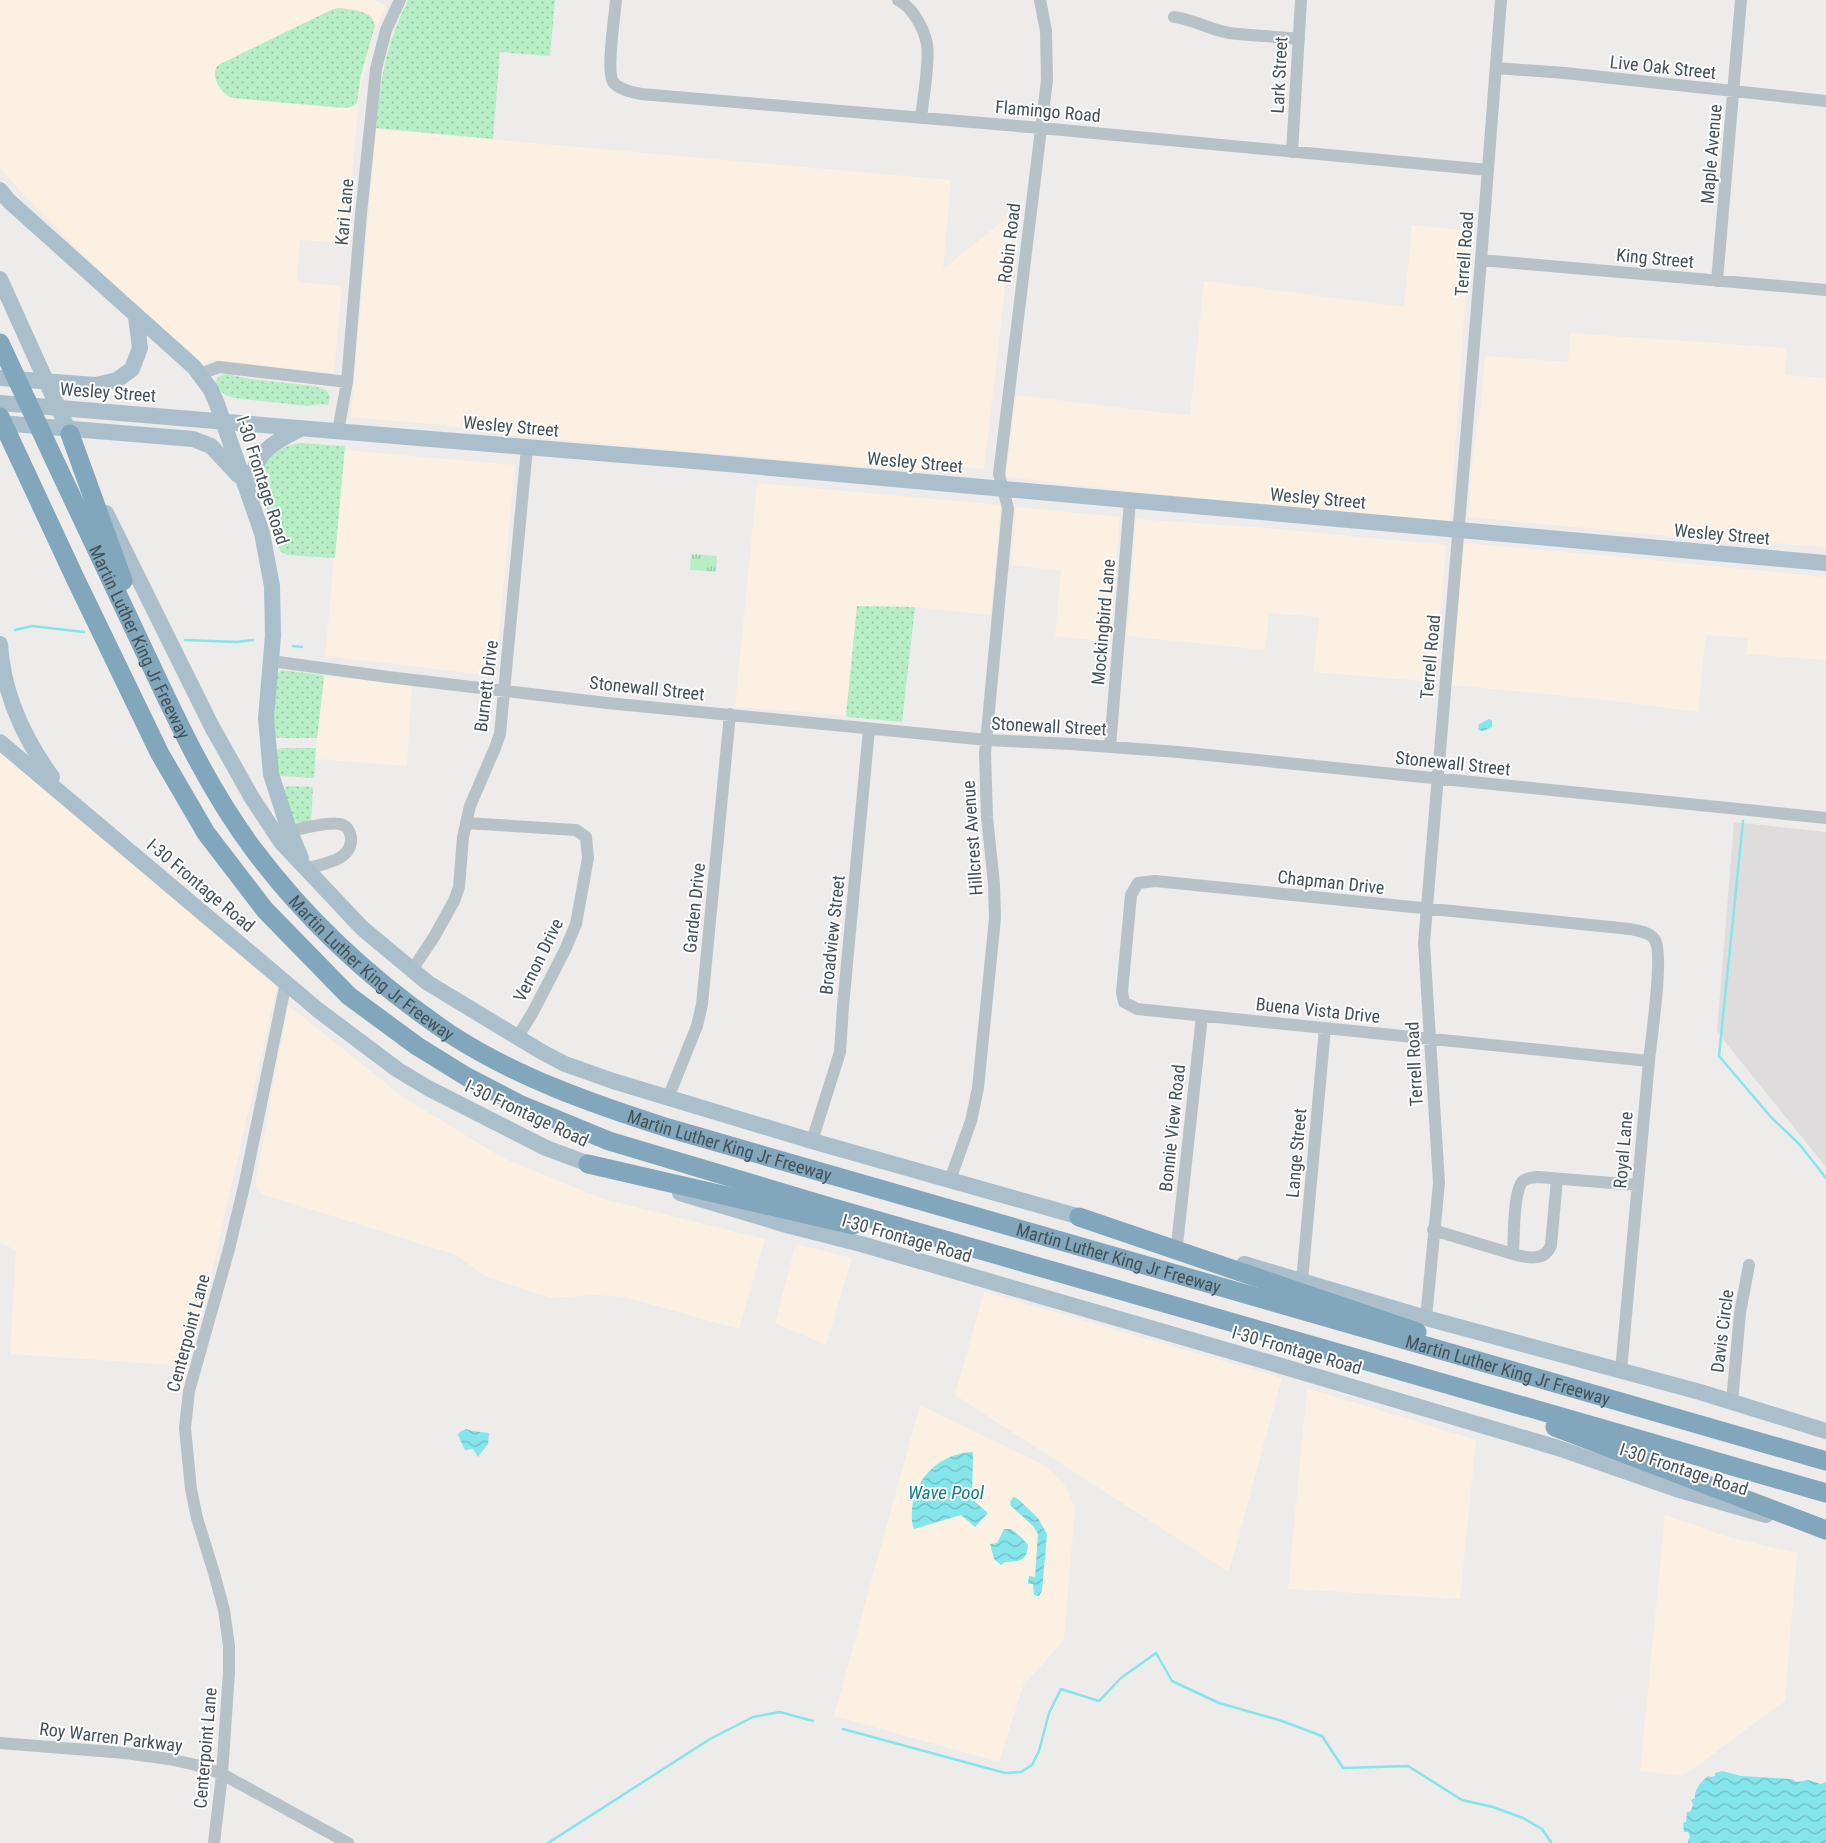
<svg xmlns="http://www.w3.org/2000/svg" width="1826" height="1843" viewBox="0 0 1826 1843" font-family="'Roboto Condensed',sans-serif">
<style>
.commercial{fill:#fbf0e2}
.education{fill:#dfdcdd}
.grass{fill:url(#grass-dots)}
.park{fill:url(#park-tufts)}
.water{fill:url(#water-waves)}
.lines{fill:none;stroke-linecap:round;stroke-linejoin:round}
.stream{stroke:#84e5eb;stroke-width:2.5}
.minor{stroke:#b6c2c8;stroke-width:12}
.major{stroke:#aabfcb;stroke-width:16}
.highway{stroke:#82a6bc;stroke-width:19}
.labels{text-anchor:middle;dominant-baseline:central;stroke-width:4;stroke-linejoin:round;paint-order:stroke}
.street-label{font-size:18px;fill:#445258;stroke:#fff}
.water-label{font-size:19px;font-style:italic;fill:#0c7f87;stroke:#fff}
</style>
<defs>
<pattern id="grass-dots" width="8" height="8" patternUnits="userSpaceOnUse" patternTransform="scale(1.25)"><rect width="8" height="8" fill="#b7eec5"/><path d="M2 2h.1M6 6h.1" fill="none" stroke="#96c3a3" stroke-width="1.8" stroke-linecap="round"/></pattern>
<pattern id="park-tufts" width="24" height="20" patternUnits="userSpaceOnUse" patternTransform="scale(1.25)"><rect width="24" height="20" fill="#b7eec5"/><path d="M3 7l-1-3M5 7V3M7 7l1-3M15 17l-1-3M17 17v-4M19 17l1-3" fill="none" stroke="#96c3a3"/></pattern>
<pattern id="water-waves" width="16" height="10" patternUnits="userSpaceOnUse" patternTransform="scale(1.25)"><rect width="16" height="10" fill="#84e5eb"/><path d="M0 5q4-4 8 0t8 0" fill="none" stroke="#6ebcc1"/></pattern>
</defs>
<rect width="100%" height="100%" fill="#eeebeb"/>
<path class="commercial" d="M0,0H374L387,6L374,31L359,95L346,243L300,240L297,282L342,286L334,373L213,360L198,364L191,352L130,301L23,194L0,167Z
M376,129L951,180L943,269L1014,212L984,469L926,464L925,472L528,437L443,425L351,417Z
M1412,225L1470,231L1450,522L1156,494L1006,477L1016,395L1164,413L1190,415L1204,281L1404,307Z
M1570,333L1787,348L1785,375L1826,378V547L1657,535L1468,517L1473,452L1481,405L1485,356L1568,362Z
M344,450L515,465L495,676L325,656Z
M757,483L1001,505L991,615L915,607L857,606L846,715L735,707Z
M1016,507L1120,517L1110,642L1055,636L1061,571L1011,565Z
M1136,519L1278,529L1446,545L1435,682L1313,672L1319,617L1269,613L1265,650L1127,636Z
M1462,543L1610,556L1826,577V660L1746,654L1748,638L1706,635L1698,712L1598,699L1451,685Z
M324,677L412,683L407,766L315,759Z
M0,752L277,987L204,1305L187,1366L10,1354L16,1250L0,1243Z
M288,1005L403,1097L503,1158L603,1199L765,1239L739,1329L624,1297L595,1295L550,1298L485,1276L456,1255L262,1194L255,1185Z
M796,1244L852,1258L826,1345L775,1323Z
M984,1292L1282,1378L1229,1572L955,1395Z
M1307,1388L1476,1440L1460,1599L1288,1589Z
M920,1405L1046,1466L1064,1484L1075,1508L1064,1640L1023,1686L999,1762L834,1716Z
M1665,1515L1728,1537L1797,1553L1785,1701L1683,1776L1640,1771Z"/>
<path class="education" d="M1734,822L1826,832V1167L1717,1032Z"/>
<path class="grass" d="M408,0H555L550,56L500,52L493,139L376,128C380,78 386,45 408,0Z
M342,8C356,11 372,10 375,26L361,75L357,103L352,107L344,108L232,98C221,94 209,75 218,65L333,9Z
M227,374L250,379L314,386L326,390L330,396L328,405L320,404L308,406L234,398L225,395L218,388L213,387C216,379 218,375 227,374Z
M301,443L345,446L335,558L287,555L280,551C275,532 258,488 262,471C266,453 285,445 301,443Z
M857,606L915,607L902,722L848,717L846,715Z
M282,670L322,675L324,677L317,738H278L275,736L273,733L277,673Z
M281,748H316L314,778L281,776L277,772L276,750Z
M290,786L313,787L311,822C308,822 303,824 299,823C289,822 286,799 284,791L286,787Z"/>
<path class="park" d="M691,554L717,556L716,572L690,570Z"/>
<path class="water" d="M1489,719L1492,721V727L1483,731L1478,730L1479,724Z
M466,1429L472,1431L489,1433L488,1444L478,1457L473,1449L465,1450L458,1435L460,1432Z
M973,1452L972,1499L988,1513L975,1527L961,1515L914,1529C911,1522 912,1516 912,1509C915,1477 941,1453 973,1452Z
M1013,1497L1018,1499L1038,1518L1047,1534L1042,1591L1039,1596L1034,1595L1033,1584H1028L1029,1576L1035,1577L1038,1534L1033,1526L1011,1506L1010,1503Z
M1004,1529H1011L1022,1538L1028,1545C1027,1562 1019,1561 1005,1562L1001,1565L994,1559L990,1544L997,1543Z
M1722,1771L1741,1776L1792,1779L1797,1782L1808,1780L1821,1784L1826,1782V1843H1688V1840L1690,1837L1688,1832H1684L1683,1823L1686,1822L1687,1812L1691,1811L1693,1804L1691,1800L1695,1798C1694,1789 1702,1781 1708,1776L1711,1777L1715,1776V1773Z"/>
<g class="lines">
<path class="stream" d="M15,630L32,626L84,632
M185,640L237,642L253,640
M293,646L302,647
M1743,821L1719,1056L1770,1116L1800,1145L1826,1178
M843,1729L1005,1773L1021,1772L1032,1765L1039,1751L1049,1713L1061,1689L1099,1701L1121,1678L1156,1653L1172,1681L1219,1703L1282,1721L1322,1736L1343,1768L1408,1766L1462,1800L1493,1807L1523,1818L1542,1829L1551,1842
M548,1843L710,1739L753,1717L780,1712L813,1721"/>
<path class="minor" d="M616,0C615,14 606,71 613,82C619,90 632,92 641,94L1041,128L1488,170
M898,0C912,7 924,28 927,44C930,62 923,98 921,118
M1174,17C1193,19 1210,30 1229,33C1252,36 1276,36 1299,39
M1496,68L1565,73L1826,101
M1292,152L1301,0
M1481,260L1826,290
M1717,281L1741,0
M200,374L219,367L347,382
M338,431L347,382L361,214L376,69L386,30L400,0
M271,661L388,677L607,703L987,740L1071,744L1178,752L1826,818
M1110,747L1130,501
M466,823L576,830L586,837L588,858L576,924L565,950L533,1012L517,1038
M290,831C302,829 332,820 343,825C348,827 350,832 351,837C353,861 324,863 306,869
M412,970L434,937L454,901L459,887L463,837L470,806L495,748L500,734L527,448
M668,1098L697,1026L702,1004L730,714
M812,1141L840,1052L843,1006L869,729
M950,1180L971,1121L978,1088L995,918L994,884L987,817L985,753L1008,508L999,474L1047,80L1046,31L1040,0
M1433,1230L1513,1254C1527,1258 1545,1262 1551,1245L1557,1179
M1177,1245L1202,1016
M1513,1254C1514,1239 1513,1190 1523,1181C1528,1177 1533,1178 1538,1177L1637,1185
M1302,1281L1325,1028
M1426,1318L1439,1183L1424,943L1481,260L1501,0
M1621,1371L1649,1061C1651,1040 1664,955 1655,940C1650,932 1639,931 1630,929L1155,881L1138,883L1131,895L1122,992L1124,1002L1137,1009L1649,1061
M1732,1402L1740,1313L1749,1265
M0,1743L125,1753L169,1759L196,1765L222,1774L348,1843
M214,1843L222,1774L229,1672V1646L224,1610L214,1573L197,1518L191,1489L185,1428L189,1391L229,1249L245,1182L286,982"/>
<path class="major" d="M0,190L9,201L194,367L211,390L217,404L262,533L272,586L273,636L266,718L271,774L288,827L301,858
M0,279L75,445
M0,378L96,385L117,380L132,369L140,348L136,317
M0,403L694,461L1826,563
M0,423L193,439L211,446L238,475
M247,487C261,448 266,447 302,428
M106,513L212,727L252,798L281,842L362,928L428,983L542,1052L565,1064L613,1081L812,1141L1091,1220
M0,644C3,693 23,737 52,777
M0,742L318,1010L398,1070L428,1088L546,1148L600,1168
M680,1193L790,1226L861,1244L1278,1365L1558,1448L1676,1489L1766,1515
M1244,1264L1426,1318L1700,1392L1826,1431"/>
<g class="highway">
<path id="s1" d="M0,343C44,438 88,532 133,627C169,703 203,782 254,850C308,922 376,984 450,1034C516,1077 593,1104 668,1128L1826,1461"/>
<path d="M0,417L75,578L160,754L206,833L265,910L349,996L417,1046L467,1077L519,1104L609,1141L827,1206L1826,1493"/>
<path d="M70,434L123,581"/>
<path d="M588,1164L853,1225"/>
<path d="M1079,1217L1417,1332"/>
<path d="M1555,1427L1826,1530"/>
</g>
</g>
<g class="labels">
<g class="street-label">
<text transform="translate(1663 67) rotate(6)">Live Oak Street</text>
<text transform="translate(1279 75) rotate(-87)">Lark Street</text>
<text transform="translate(1048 111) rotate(5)">Flamingo Road</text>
<text transform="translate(1711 154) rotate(-85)">Maple Avenue</text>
<text transform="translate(344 212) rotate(-85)">Kari Lane</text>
<text transform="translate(1009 243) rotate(-83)">Robin Road</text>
<text transform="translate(1464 254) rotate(-86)">Terrell Road</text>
<text transform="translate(1655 258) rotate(5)">King Street</text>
<text transform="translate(108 392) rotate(4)">Wesley Street</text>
<text transform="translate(511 426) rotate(5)">Wesley Street</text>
<text transform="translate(915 462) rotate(5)">Wesley Street</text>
<text transform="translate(263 480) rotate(72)">I-30 Frontage Road</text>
<text transform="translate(1318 498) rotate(5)">Wesley Street</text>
<text transform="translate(1722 534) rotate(5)">Wesley Street</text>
<text transform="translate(1103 622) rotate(-85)">Mockingbird Lane</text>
<text stroke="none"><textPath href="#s1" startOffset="330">Martin Luther King Jr Freeway</textPath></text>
<text transform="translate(1430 657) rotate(-85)">Terrell Road</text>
<text transform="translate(486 686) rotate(-83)">Burnett Drive</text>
<text transform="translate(647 688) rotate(6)">Stonewall Street</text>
<text transform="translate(1049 726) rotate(3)">Stonewall Street</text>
<text transform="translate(1453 763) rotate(6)">Stonewall Street</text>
<text transform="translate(972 838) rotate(-94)">Hillcrest Avenue</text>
<text transform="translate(1331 882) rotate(6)">Chapman Drive</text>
<text transform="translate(201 885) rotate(40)">I-30 Frontage Road</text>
<text transform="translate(694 908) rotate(-84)">Garden Drive</text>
<text transform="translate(832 935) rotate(-84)">Broadview Street</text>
<text transform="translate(538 960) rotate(-64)">Vernon Drive</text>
<text stroke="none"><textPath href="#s1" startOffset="735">Martin Luther King Jr Freeway</textPath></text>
<text transform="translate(1318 1010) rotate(6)">Buena Vista Drive</text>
<text transform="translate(1414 1064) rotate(-93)">Terrell Road</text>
<text transform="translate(527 1113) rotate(25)">I-30 Frontage Road</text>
<text transform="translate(1172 1128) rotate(-84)">Bonnie View Road</text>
<text stroke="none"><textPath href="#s1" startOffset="1140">Martin Luther King Jr Freeway</textPath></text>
<text transform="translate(1623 1150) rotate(-85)">Royal Lane</text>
<text transform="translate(1296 1153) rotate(-85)">Lange Street</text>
<text transform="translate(907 1238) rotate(16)">I-30 Frontage Road</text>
<text stroke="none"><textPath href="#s1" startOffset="1545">Martin Luther King Jr Freeway</textPath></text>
<text transform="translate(1722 1331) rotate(-83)">Davis Circle</text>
<text transform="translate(188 1333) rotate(-75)">Centerpoint Lane</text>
<text transform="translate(1297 1350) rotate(16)">I-30 Frontage Road</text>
<text stroke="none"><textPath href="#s1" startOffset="1950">Martin Luther King Jr Freeway</textPath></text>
<text transform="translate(1684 1469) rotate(18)">I-30 Frontage Road</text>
<text transform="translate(111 1737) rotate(7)">Roy Warren Parkway</text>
<text transform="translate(205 1748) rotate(-85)">Centerpoint Lane</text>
</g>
<g class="water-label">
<text x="946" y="1492">Wave Pool</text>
</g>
</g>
</svg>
